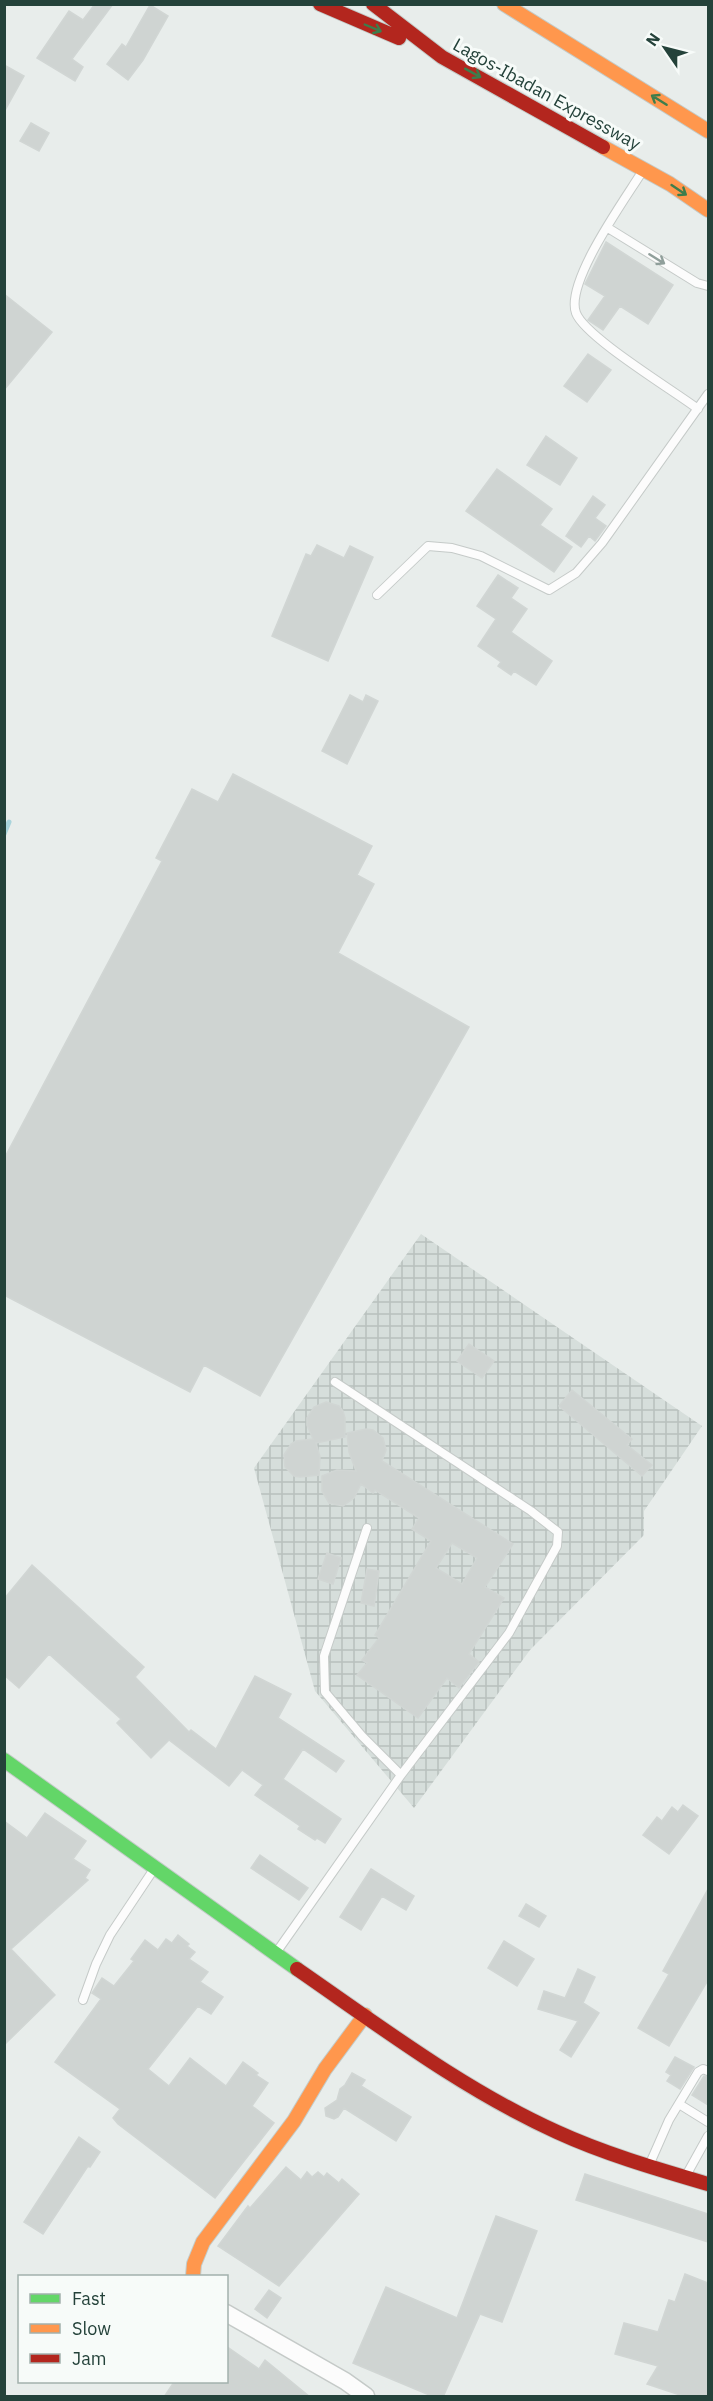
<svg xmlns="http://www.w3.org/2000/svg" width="713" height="2401" viewBox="0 0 713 2401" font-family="'IBM Plex Sans',sans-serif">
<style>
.industrial{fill:url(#industrial-grid)}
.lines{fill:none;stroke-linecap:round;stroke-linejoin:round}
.stream{stroke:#a9d4db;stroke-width:5}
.building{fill:#cfd4d2;stroke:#d1d6d4;stroke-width:1.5;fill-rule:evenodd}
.lane-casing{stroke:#c5cac8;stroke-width:10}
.street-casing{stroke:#c5cac8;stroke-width:19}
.fast-casing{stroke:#c3cbc8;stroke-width:16}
.slow-casing{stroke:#c3cbc8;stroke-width:16}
.jam-casing{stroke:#c3cbc8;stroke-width:16}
.lane{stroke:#fcfcfc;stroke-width:8}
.street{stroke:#fcfcfc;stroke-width:16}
.fast{stroke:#63d668;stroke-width:14}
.slow{stroke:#ff974d;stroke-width:14}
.jam{stroke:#b3261e;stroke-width:14}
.oneway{stroke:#3d7d4c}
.oneway2{stroke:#909f9b}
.labels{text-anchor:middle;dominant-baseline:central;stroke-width:6;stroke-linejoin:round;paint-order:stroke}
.street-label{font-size:18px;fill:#24423a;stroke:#f7fbf9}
</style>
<defs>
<pattern id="industrial-grid" width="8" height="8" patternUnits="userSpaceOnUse" patternTransform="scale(1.5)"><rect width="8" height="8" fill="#d6dedb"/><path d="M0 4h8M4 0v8" fill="none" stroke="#b8c0bd"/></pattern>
</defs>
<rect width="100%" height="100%" fill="#e8edeb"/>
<path class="industrial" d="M421,1234L702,1426L644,1511V1535L530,1650L414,1808L315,1691L254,1468Z"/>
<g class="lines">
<path class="stream" d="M4,834L9,822"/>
</g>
<path class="building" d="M95,4H113L72,59L83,67L75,81L37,58L69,11L83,20Z
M150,5L168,16L143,60L128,80L107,64L122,44L126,47Z
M4,65L24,76L4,112Z
M31,123L49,133L39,151L20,141Z
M606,242L673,285L648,324L620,306L603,330L588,320L605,296L585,284Z
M4,294L52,332L4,390Z
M588,354L611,370L587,402L564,386Z
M546,436L577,458L560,485L527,465Z
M497,469L552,509L540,525L572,547L554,572L466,511Z
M593,496L605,505L595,518L606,526L595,541L589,536L581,547L566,536Z
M317,545L344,558L350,546L373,557L328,661L272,636L306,554L311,556Z
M498,575L518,588L511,598L527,609L511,632L552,661L536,685L514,671L511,675L498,666L501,662L478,646L496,619L477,606Z
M350,695L363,702L366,695L378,701L347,764L322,751Z
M233,774L372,846L357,875L374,884L338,953L469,1027L260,1396L204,1365L190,1392L4,1295V1159L162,861L156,858L192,789L218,802Z
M469,1344L494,1361L482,1378L457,1361Z
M572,1390L632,1439L627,1445L652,1465L642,1476L559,1406Z
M326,1402L339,1406L343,1411L345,1418V1437L316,1443L320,1457L319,1475L300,1477L294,1476L285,1467L284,1455L291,1444L296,1441L313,1439L307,1425V1418L314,1407Z
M366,1429L373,1430L383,1438L386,1450L382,1461L513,1544L485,1587L504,1598L469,1654L479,1662L459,1688L447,1678L418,1718L357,1675L367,1663L362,1660L379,1638L375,1635L431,1541L412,1529L419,1518L375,1490L373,1493L361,1484L354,1498L343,1506L329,1503L322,1491V1476L337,1470L356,1471L349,1452L347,1433ZM452,1543L477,1558L462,1584L436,1568Z
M327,1553L341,1558L333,1584L318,1579Z
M32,1565L144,1667L135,1677L189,1732L191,1730L216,1749L255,1676L291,1694L278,1718L344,1761L336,1772L303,1749L283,1779L341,1819L325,1843L317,1838L315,1840L298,1829L300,1826L255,1795L263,1785L242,1770L229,1786L169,1740L151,1758L117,1723L121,1719L49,1654L19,1688L4,1675V1599Z
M367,1569L379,1571L374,1606L361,1603Z
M683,1805L698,1816L669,1854L643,1835L657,1817L662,1821L672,1807L678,1812Z
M45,1813L86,1841L73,1859L90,1870L85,1878L88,1880L11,1949L55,1995L4,2045V1821L27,1838Z
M260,1855L308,1888L299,1900L251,1868Z
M371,1869L414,1896L406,1910L382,1896L361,1930L340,1917Z
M708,1889V1980L669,2046L638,2028L669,1974L663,1971Z
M526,1904L546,1916L539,1927L519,1916Z
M178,1935L189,1944L187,1946L195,1952L189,1959L208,1972L200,1982L223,1997L211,2014L198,2006L148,2069L169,2086L190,2058L226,2086L243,2062L258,2073L256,2075L268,2083L252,2106L274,2123L215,2198L118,2124L113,2118L120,2109L55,2062L101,1999L92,1993L102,1978L114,1986L134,1961L131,1959L145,1940L158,1950L166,1939L172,1943Z
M504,1941L534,1959L517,1986L488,1968Z
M578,1969L595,1977L583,2003L599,2013L571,2057L560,2050L578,2021L538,2009L544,1991L565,1998Z
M675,2057L694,2067L680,2089L667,2081L671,2075L666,2072Z
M352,2073L365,2080L361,2086L411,2117L396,2141L344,2108L338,2117L334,2119L326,2116L325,2108L337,2100L340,2089L345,2085Z
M704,2076L708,2077V2105L692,2095Z
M79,2137L100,2152L90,2167L88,2166L43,2234L24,2222Z
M286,2167L301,2180L307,2172L312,2177L318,2172L324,2177L327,2173L339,2183L342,2179L359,2194L279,2286L218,2246L248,2206L250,2208Z
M585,2174L708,2214V2242L576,2200Z
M496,2216L537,2231L502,2322L480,2314L443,2397H434L353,2363L386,2287L457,2318Z
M685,2274L708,2283V2397H686L647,2384L658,2366L615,2354L624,2323L658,2332L669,2300L675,2302Z
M269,2290L281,2298L267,2318L255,2309Z
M226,2346L259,2369L265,2360L310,2397H164L174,2382H226Z"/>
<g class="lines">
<defs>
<path id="lane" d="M640,175C623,202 565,283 576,313C585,337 673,390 698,409
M608,228L697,283L708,286
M377,595L428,546L452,548L481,556L549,590L576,573L602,543L708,394
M367,1528L324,1656L325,1692L362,1736L401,1775
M278,1950L401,1775L509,1633L557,1546L558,1532L531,1511L335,1382
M83,2000L96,1964L110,1935L152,1872
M679,2104L708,2122
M651,2161L669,2120L698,2072L703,2069L708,2071
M688,2172L708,2136"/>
<path id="street" d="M226,2313L345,2381L366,2396"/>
<path id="fast" d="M4,1760L297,1969"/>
<path id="slow" d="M504,4L708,131
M603,147L670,184L708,210
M193,2276L194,2264L203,2242L294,2121L325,2069L365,2015"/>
<path id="jam" d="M320,4L399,38
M373,4L442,57L603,147
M297,1969C381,2027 464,2090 557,2132C605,2154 657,2169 708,2184"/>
</defs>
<use href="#lane" class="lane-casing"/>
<use href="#street" class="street-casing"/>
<use href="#fast" class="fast-casing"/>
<use href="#slow" class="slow-casing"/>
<use href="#jam" class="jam-casing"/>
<use href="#lane" class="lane"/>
<use href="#street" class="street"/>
<use href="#fast" class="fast"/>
<use href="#slow" class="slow"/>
<use href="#jam" class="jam"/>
</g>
<defs><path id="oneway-shaft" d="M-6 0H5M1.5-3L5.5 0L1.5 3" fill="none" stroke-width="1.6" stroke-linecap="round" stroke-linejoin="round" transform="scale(1.5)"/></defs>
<g class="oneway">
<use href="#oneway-shaft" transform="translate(373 28) rotate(23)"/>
<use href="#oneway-shaft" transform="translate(473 73) rotate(29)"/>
<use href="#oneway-shaft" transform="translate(659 100) rotate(-148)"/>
<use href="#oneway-shaft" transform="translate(679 190) rotate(34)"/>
</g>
<use class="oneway2" href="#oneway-shaft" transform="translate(657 259) rotate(32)"/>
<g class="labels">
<g class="street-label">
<text transform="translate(547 94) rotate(29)">Lagos-Ibadan Expressway</text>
</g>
</g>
<rect width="713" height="2401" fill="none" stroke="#24423a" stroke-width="12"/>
<rect x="18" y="2275" width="210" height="108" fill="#f7fbf9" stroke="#a3b1ad" stroke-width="1.5"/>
<rect x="30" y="2294" width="30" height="9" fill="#63d668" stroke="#a3b1ad" stroke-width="1.5"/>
<text x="72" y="2305" font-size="18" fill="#24423a">Fast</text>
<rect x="30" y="2324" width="30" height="9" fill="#ff974d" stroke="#a3b1ad" stroke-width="1.5"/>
<text x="72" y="2335" font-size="18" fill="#24423a">Slow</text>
<rect x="30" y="2354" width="30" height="9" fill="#b3261e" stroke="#a3b1ad" stroke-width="1.5"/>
<text x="72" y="2365" font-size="18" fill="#24423a">Jam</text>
<g transform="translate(665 48) rotate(305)" stroke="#f7fbf9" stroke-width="4.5" paint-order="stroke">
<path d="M0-4.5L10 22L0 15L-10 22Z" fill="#24423a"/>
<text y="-9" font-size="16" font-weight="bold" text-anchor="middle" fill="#24423a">N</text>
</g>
</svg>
